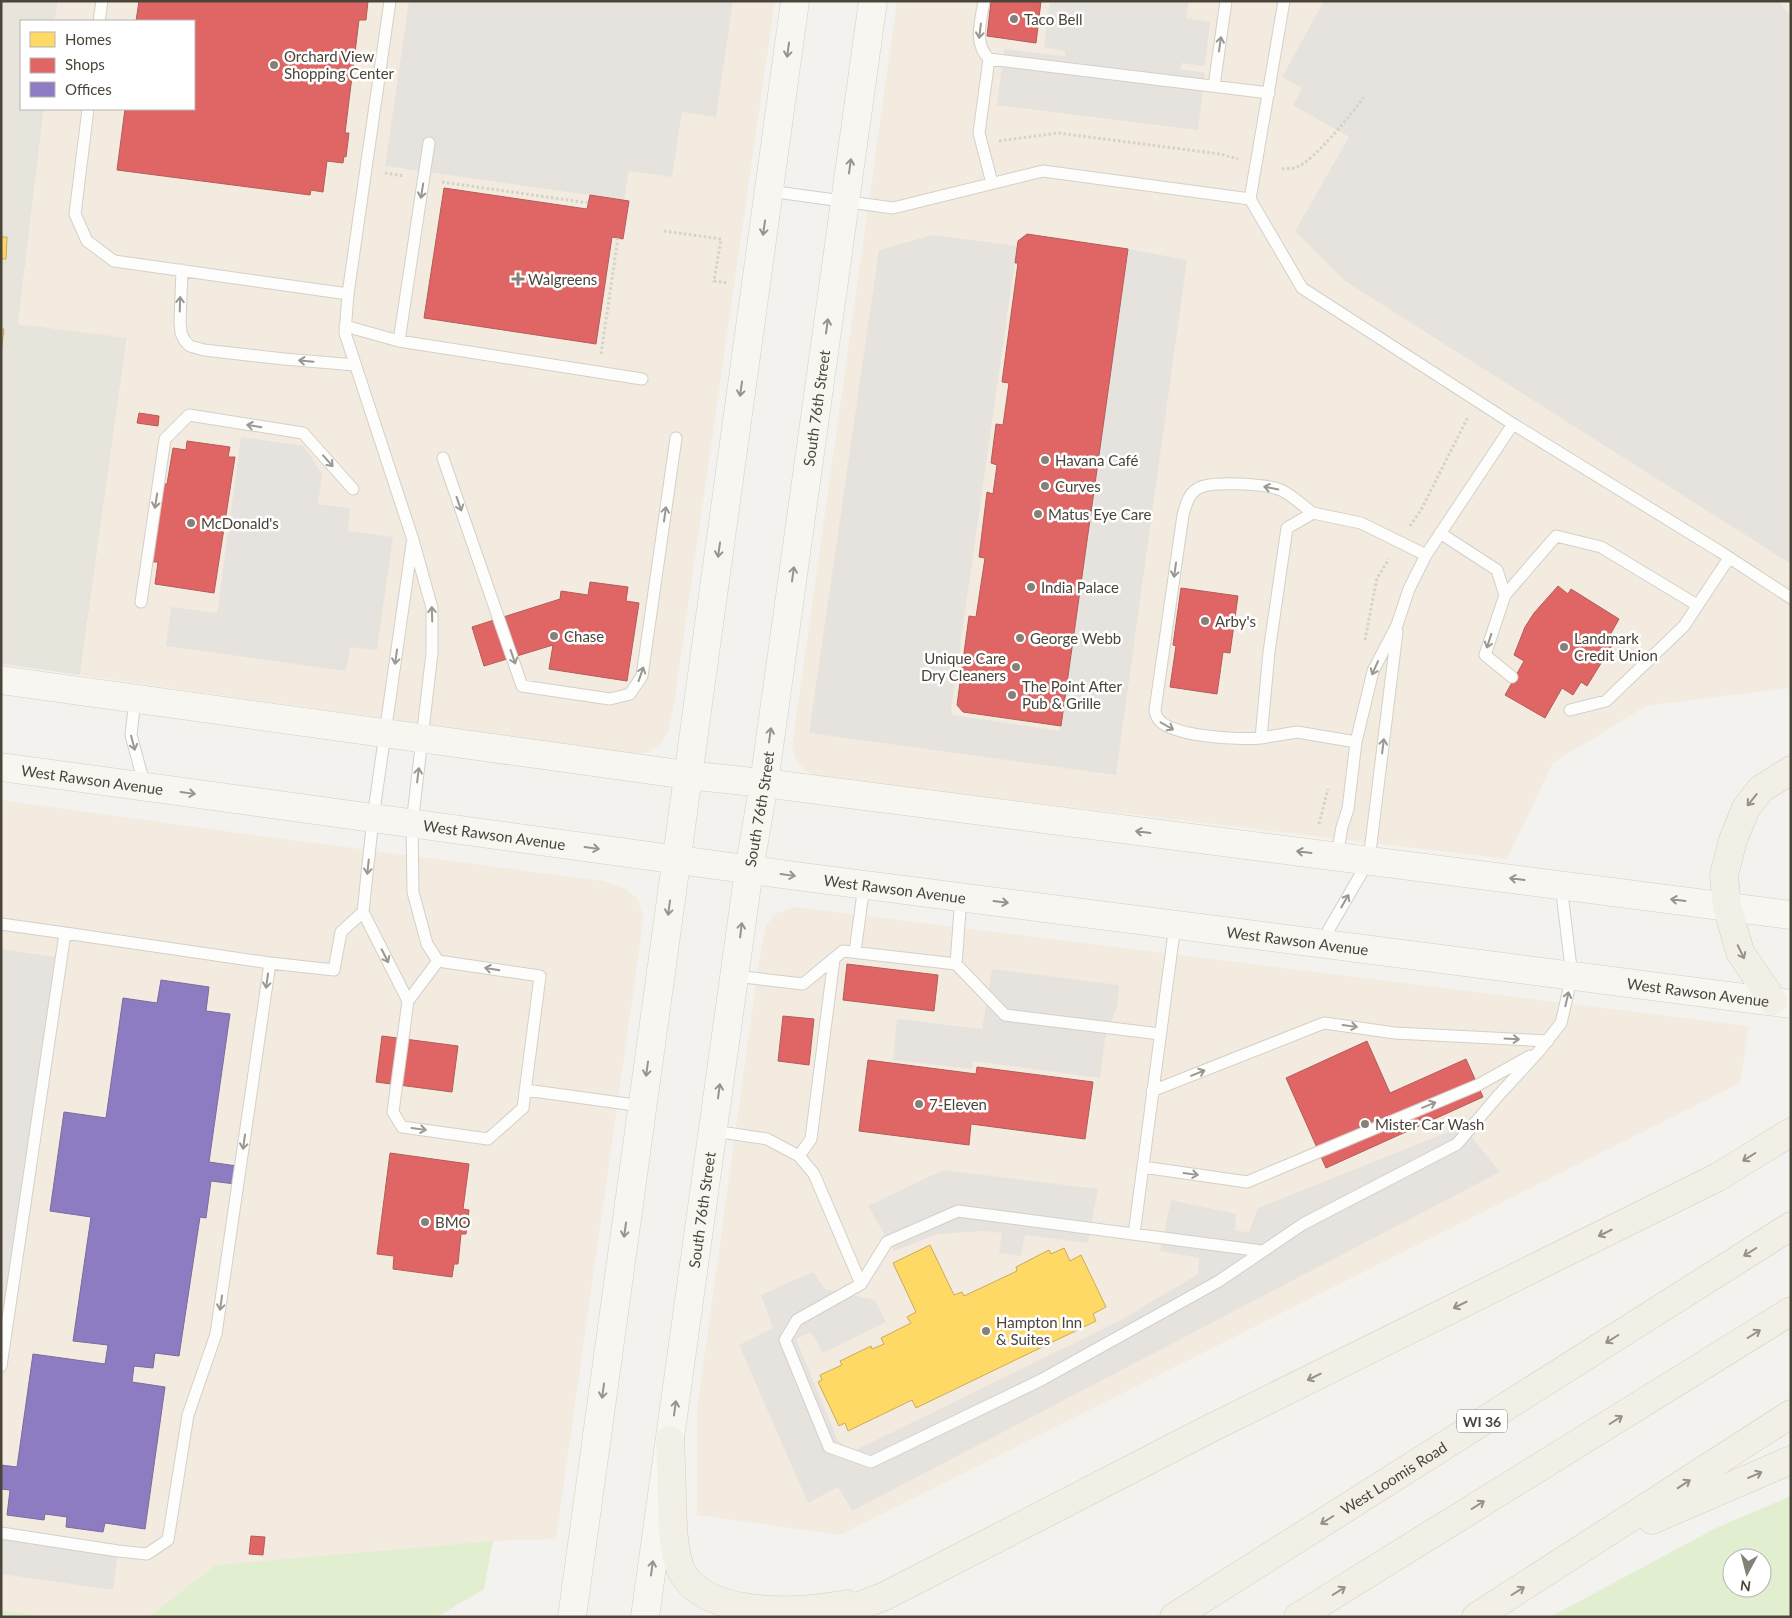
<svg xmlns="http://www.w3.org/2000/svg" width="1792" height="1618" viewBox="0 0 1792 1618" font-family="Lato,sans-serif">
<style>
.residential{fill:#e7e4dc}
.commercial{fill:#f3ebdf}
.green{fill:#e1eecf;fill-rule:evenodd}
.parking{fill:#e6e3df}
.homes{fill:#ffd966;stroke:#c9ac58}
.shops{fill:#e06666;stroke:#b35c58}
.offices{fill:#8e7cc3;stroke:#7a6b9a}
.lines{fill:none;stroke-linecap:round;stroke-linejoin:round}
.lane-casing{stroke:#d2d0cb;stroke-width:13}
.secondary-casing{stroke:#d3cfc5;stroke-width:29}
.primary-casing{stroke:#d6cebb;stroke-width:29}
.path{stroke:#d3d2cc;stroke-width:3;stroke-dasharray:2.5 2.5;stroke-linecap:butt}
.lane{stroke:#fdfdfc;stroke-width:11}
.secondary{stroke:#f7f6f1;stroke-width:28}
.primary{stroke:#f2efe6;stroke-width:28}
.oneway{stroke:#9b9791}
.oneway2{stroke:#98948c}
.oneway3{stroke:#969187}
.poi-dot{fill:#868178;stroke:#fff;stroke-width:2}
.labels{text-anchor:middle;dominant-baseline:central;stroke-width:5;stroke-linejoin:round;paint-order:stroke}
.shield{fill:#fff;stroke:#817c74;stroke-width:1}
.shield-label{font-size:14px;font-weight:bold;fill:#4b4439}
.poi-label{font-size:15px;fill:#4b4439;stroke:#fff;text-anchor:start}
.street-label{font-size:15px;fill:#4b4439;stroke:#fff}
</style>
<rect width="100%" height="100%" fill="#f4f2ee"/>
<path class="residential" d="M1,1H58L55,21H21V109H44L18,324L127,337L80,675L1,664Z"/>
<path class="commercial" d="M58,1H775L674,704L668,732L660,744L648,752L633,754L80,675L127,338L18,324L44,109H194V21H55Z
M897,1H1791V688L1646,706L1553,763L1507,859L819,777L804,770L796,759L792,747Z
M1,800L246,834L603,881L624,888L638,899L643,917L640,945L556,1539L493,1541L216,1565L148,1617H46L1,1610Z
M794,907L1749,1026L1740,1083L840,1535L697,1515V1409L760,954L766,926L775,914Z"/>
<path class="green" d="M1791,1496V1617H1550L1716,1528ZM1732,1558H1762V1588H1732Z
M493,1541L484,1589L437,1617H148L216,1565Z
M1,1610L46,1617H1Z"/>
<path class="parking" d="M409,1H733L716,117L682,112L672,177L629,171L624,200L385,166Z
M1050,1H1189L1186,18L1210,22L1205,66L1182,63L1180,69L1205,73L1198,130L997,105L1004,49L1065,56V51L1044,47Z
M1324,1H1778L1791,16V564L1345,281L1295,231L1349,137L1293,105L1302,88L1282,77Z
M933,235L1017,246L951,710L953,715L1060,731L1128,249L1187,260L1116,775L809,733L879,250Z
M241,437L304,446L322,474L318,504L350,508L348,531L393,537L377,650L350,647L346,671L166,646L171,607L217,613Z
M1,949L62,958L1,1378Z
M992,969L1119,985L1117,1006L1105,1039L1100,1078L973,1061L972,1069L893,1060L897,1019L982,1029Z
M1463,1126L1500,1172L852,1511L838,1487L808,1503L739,1345L773,1328L761,1295L813,1272L825,1289L875,1300L886,1322L823,1353L811,1332L796,1339L838,1441L854,1451L1121,1320L1198,1274L1199,1258L1160,1251L1171,1200L1236,1214L1235,1231L1249,1232L1258,1208Z
M943,1170L1098,1189L1088,1243L1025,1235L1021,1256L999,1253L1002,1233L984,1231L938,1234L894,1251L868,1206Z
M1,1533L118,1551L113,1590L1,1574Z"/>
<path class="homes" d="M1,237H7L6,259H1Z
M1,329H4L1,352Z
M930,1245L954,1295L962,1292L964,1296L1017,1271L1016,1267L1049,1250L1051,1254L1064,1248L1070,1261L1081,1255L1106,1307L1093,1314L1096,1321L916,1408L912,1400L848,1431L845,1423L839,1426L818,1382L822,1380L820,1375L842,1365L840,1361L871,1346L872,1349L884,1344L881,1338L911,1323L907,1317L916,1312L893,1263Z"/>
<path class="shops" d="M139,1H368L366,20H359L345,133H349L346,157L344,156L343,163L327,161L323,192L311,190L310,195L117,170L125,109H194V21H136Z
M991,1H1041L1036,43L987,36Z
M444,188L587,209L590,195L629,201L623,239L612,237L596,344L424,318Z
M1027,234L1128,249L1061,726L963,712L957,705L969,616L976,617L985,558L979,557L987,492L993,494L997,465L991,463L996,424L1003,425L1009,383L1002,382L1018,263H1015L1018,241Z
M139,413L159,416L158,426L137,423Z
M187,441L230,447L228,457H235L214,593L155,584L158,562H152L163,484H167L173,448L186,450Z
M590,582L628,587L626,601L639,603L627,681L549,669L553,645L484,666L472,627L560,599L561,591L588,595Z
M1558,586L1568,594L1571,589L1619,619L1610,635L1616,639L1587,686L1581,682L1573,695L1562,688L1545,718L1505,695L1524,661L1514,655L1525,627L1534,613Z
M1181,588L1238,596L1230,653L1223,652L1217,694L1170,687L1176,646L1173,645Z
M847,964L938,975L934,1011L843,1000Z
M783,1016L814,1019L809,1065L778,1061Z
M382,1036L458,1046L452,1092L376,1082Z
M1367,1041L1390,1093L1466,1059L1483,1097L1326,1168L1286,1078Z
M868,1060L976,1074L977,1067L1093,1082L1085,1139L971,1124L969,1145L859,1131Z
M390,1153L469,1164L463,1209L469,1210L466,1234H461L458,1264H454L452,1277L393,1269L394,1256L377,1254Z
M251,1536L265,1537L263,1555L249,1554Z"/>
<path class="offices" d="M161,980L209,987L206,1011L230,1014L209,1162L237,1166L235,1184L211,1181L206,1218L200,1217L179,1356L155,1353L153,1368L134,1366L132,1382L165,1387L145,1529L105,1523L103,1532L66,1527L67,1517L45,1514L44,1520L7,1515L10,1490L1,1489V1465L17,1467L33,1354L105,1364L108,1345L73,1341L91,1217L50,1211L64,1112L106,1118L123,998L157,1003Z"/>
<g class="lines">
<defs>
<path id="lane" d="M984,1C981,21 973,43 989,59
M1284,1L1250,199L1302,288L1513,424L1719,551L1791,598
M99,21L102,1
M1214,86L1226,1
M88,109L75,214L87,241L114,261L348,294L345,333L413,540L432,608V653L412,824L413,892L427,944L438,961L540,976L523,1108L488,1139L402,1127L393,1112L408,1001L363,912
M992,183L979,133L989,59L1269,93
M769,191L893,208L1043,171L1250,199
M182,270L180,322L181,333L185,341L190,346L204,350L284,359L355,365
M348,294L390,1
M345,326L399,341L642,379
M399,341L429,143
M443,458L522,686L610,699L630,694L642,676L676,438
M1440,533L1497,570L1505,595
M141,602L165,439L189,415L303,433L353,489
M1512,677L1485,655L1505,595L1556,536L1601,547L1697,605
M135,699L131,735L145,787
M1570,710L1606,701L1684,626L1729,558
M1261,738C1241,740 1166,737 1157,717C1156,717 1155,710 1155,710L1183,515C1186,505 1188,495 1197,489C1210,480 1267,484 1281,490C1292,495 1303,506 1313,513
M1356,742L1297,732L1261,738L1269,652L1287,528L1313,513L1361,523L1426,555
M1337,856L1342,827L1348,809L1356,742L1373,671L1397,625L1409,589L1426,555L1513,424
M1,924L65,933L1,1366
M65,933L270,963
M1321,943L1369,860L1397,632
M855,952L864,885
M956,964L961,897
M735,976L803,984L843,951L956,964L1005,1015L1160,1034
M408,1001L438,961
M526,1090L642,1106
M1152,1091L1324,1023L1395,1033L1548,1041
M714,1131L767,1139L799,1156L814,1174L861,1284
M799,1156L811,1139L834,959
M1143,1167L1247,1182L1478,1085L1530,1056
M1134,1234L1175,925
M1262,1251L958,1211L887,1242L861,1284L797,1320L785,1340L829,1447L871,1462L1041,1380L1219,1281L1303,1224L1457,1144L1497,1097L1540,1050L1561,1023L1572,976L1561,885
M1,1533L118,1551L147,1554L168,1540L188,1415L216,1334L270,963L334,970L341,932L363,912L373,818L412,544"/>
<g id="secondary">
<path d="M1,680L687,775L764,783L1791,915"/>
<path id="s1" d="M1,767L796,876L1791,1004"/>
<path d="M572,1617L795,1"/>
<path id="s2" d="M645,1617L749,870L764,783L873,1"/>
</g>
<g id="primary">
<path d="M1773,1001L1740,952L1727,906L1724,875L1733,840L1746,808L1761,789L1791,770"/>
<path d="M670,1440C671,1461 672,1483 672,1504C673,1526 673,1547 680,1568C702,1618 798,1614 847,1604"/>
<path d="M1652,1520L1791,1460"/>
<path d="M830,1617L885,1596L1209,1429L1718,1177L1791,1132"/>
<path id="s3" d="M1174,1617L1791,1226"/>
<path d="M1298,1617L1791,1311"/>
<path d="M1476,1617L1791,1414"/>
</g>
</defs>
<use href="#lane" class="lane-casing"/>
<use href="#secondary" class="secondary-casing"/>
<use href="#primary" class="primary-casing"/>
<path class="path" d="M999,141L1058,133L1220,154L1238,159
M1282,169C1286,168 1293,169 1297,167C1313,162 1353,112 1364,97
M385,173L404,176
M442,182L589,203
M664,231L721,239L714,281L728,283
M601,354L618,238
M1410,526L1421,510L1468,417
M1365,640L1377,578L1389,559
M1319,824L1328,789"/>
<use href="#lane" class="lane"/>
<use href="#secondary" class="secondary"/>
<use href="#primary" class="primary"/>
</g>
<defs><path id="oneway-shaft" d="M-6 0H5M1.5-3L5.5 0L1.5 3" fill="none" stroke-width="1.6" stroke-linecap="round" stroke-linejoin="round" transform="scale(1.25)"/></defs>
<g class="oneway">
<use href="#oneway-shaft" transform="translate(980 31) rotate(97)"/>
<use href="#oneway-shaft" transform="translate(1220 44) rotate(-82)"/>
<use href="#oneway-shaft" transform="translate(422 191) rotate(99)"/>
<use href="#oneway-shaft" transform="translate(180 304) rotate(-88)"/>
<use href="#oneway-shaft" transform="translate(306 361) rotate(-175)"/>
<use href="#oneway-shaft" transform="translate(254 426) rotate(-171)"/>
<use href="#oneway-shaft" transform="translate(328 461) rotate(48)"/>
<use href="#oneway-shaft" transform="translate(1271 488) rotate(-169)"/>
<use href="#oneway-shaft" transform="translate(156 501) rotate(99)"/>
<use href="#oneway-shaft" transform="translate(459 504) rotate(71)"/>
<use href="#oneway-shaft" transform="translate(665 514) rotate(-82)"/>
<use href="#oneway-shaft" transform="translate(1175 570) rotate(98)"/>
<use href="#oneway-shaft" transform="translate(432 614) rotate(-92)"/>
<use href="#oneway-shaft" transform="translate(1489 641) rotate(108)"/>
<use href="#oneway-shaft" transform="translate(396 657) rotate(98)"/>
<use href="#oneway-shaft" transform="translate(513 657) rotate(71)"/>
<use href="#oneway-shaft" transform="translate(1375 668) rotate(114)"/>
<use href="#oneway-shaft" transform="translate(641 674) rotate(-71)"/>
<use href="#oneway-shaft" transform="translate(1167 726) rotate(30)"/>
<use href="#oneway-shaft" transform="translate(133 743) rotate(75)"/>
<use href="#oneway-shaft" transform="translate(1383 746) rotate(-83)"/>
<use href="#oneway-shaft" transform="translate(418 775) rotate(-83)"/>
<use href="#oneway-shaft" transform="translate(368 867) rotate(96)"/>
<use href="#oneway-shaft" transform="translate(1345 901) rotate(-60)"/>
<use href="#oneway-shaft" transform="translate(385 956) rotate(63)"/>
<use href="#oneway-shaft" transform="translate(492 969) rotate(-171)"/>
<use href="#oneway-shaft" transform="translate(267 981) rotate(98)"/>
<use href="#oneway-shaft" transform="translate(1567 999) rotate(-77)"/>
<use href="#oneway-shaft" transform="translate(1350 1026) rotate(8)"/>
<use href="#oneway-shaft" transform="translate(1512 1039) rotate(3)"/>
<use href="#oneway-shaft" transform="translate(1198 1073) rotate(-22)"/>
<use href="#oneway-shaft" transform="translate(1429 1105) rotate(-22)"/>
<use href="#oneway-shaft" transform="translate(419 1129) rotate(8)"/>
<use href="#oneway-shaft" transform="translate(244 1142) rotate(98)"/>
<use href="#oneway-shaft" transform="translate(1191 1174) rotate(8)"/>
<use href="#oneway-shaft" transform="translate(221 1303) rotate(98)"/>
</g>
<g class="oneway2">
<use href="#oneway-shaft" transform="translate(788 50) rotate(98)"/>
<use href="#oneway-shaft" transform="translate(850 166) rotate(-82)"/>
<use href="#oneway-shaft" transform="translate(764 228) rotate(98)"/>
<use href="#oneway-shaft" transform="translate(827 326) rotate(-82)"/>
<use href="#oneway-shaft" transform="translate(741 389) rotate(98)"/>
<use href="#oneway-shaft" transform="translate(719 550) rotate(98)"/>
<use href="#oneway-shaft" transform="translate(793 574) rotate(-82)"/>
<use href="#oneway-shaft" transform="translate(770 735) rotate(-82)"/>
<use href="#oneway-shaft" transform="translate(188 793) rotate(8)"/>
<use href="#oneway-shaft" transform="translate(1143 832) rotate(-173)"/>
<use href="#oneway-shaft" transform="translate(592 848) rotate(8)"/>
<use href="#oneway-shaft" transform="translate(1304 852) rotate(-173)"/>
<use href="#oneway-shaft" transform="translate(788 875) rotate(8)"/>
<use href="#oneway-shaft" transform="translate(1517 879) rotate(-173)"/>
<use href="#oneway-shaft" transform="translate(1678 900) rotate(-173)"/>
<use href="#oneway-shaft" transform="translate(1001 902) rotate(7)"/>
<use href="#oneway-shaft" transform="translate(669 908) rotate(98)"/>
<use href="#oneway-shaft" transform="translate(741 930) rotate(-83)"/>
<use href="#oneway-shaft" transform="translate(647 1069) rotate(98)"/>
<use href="#oneway-shaft" transform="translate(719 1091) rotate(-82)"/>
<use href="#oneway-shaft" transform="translate(625 1230) rotate(98)"/>
<use href="#oneway-shaft" transform="translate(603 1391) rotate(98)"/>
<use href="#oneway-shaft" transform="translate(675 1408) rotate(-82)"/>
<use href="#oneway-shaft" transform="translate(652 1568) rotate(-82)"/>
</g>
<g class="oneway3">
<use href="#oneway-shaft" transform="translate(1752 800) rotate(129)"/>
<use href="#oneway-shaft" transform="translate(1741 952) rotate(64)"/>
<use href="#oneway-shaft" transform="translate(1749 1157) rotate(148)"/>
<use href="#oneway-shaft" transform="translate(1605 1233) rotate(154)"/>
<use href="#oneway-shaft" transform="translate(1750 1252) rotate(148)"/>
<use href="#oneway-shaft" transform="translate(1460 1305) rotate(154)"/>
<use href="#oneway-shaft" transform="translate(1754 1334) rotate(-32)"/>
<use href="#oneway-shaft" transform="translate(1612 1339) rotate(148)"/>
<use href="#oneway-shaft" transform="translate(1314 1377) rotate(154)"/>
<use href="#oneway-shaft" transform="translate(1616 1420) rotate(-32)"/>
<use href="#oneway-shaft" transform="translate(1755 1475) rotate(-23)"/>
<use href="#oneway-shaft" transform="translate(1684 1484) rotate(-33)"/>
<use href="#oneway-shaft" transform="translate(1478 1505) rotate(-32)"/>
<use href="#oneway-shaft" transform="translate(1327 1520) rotate(148)"/>
<use href="#oneway-shaft" transform="translate(1339 1591) rotate(-32)"/>
<use href="#oneway-shaft" transform="translate(1518 1591) rotate(-32)"/>
</g>
<g class="poi-dot">
<circle cx="1014" cy="19" r="5"/>
<circle cx="274" cy="65" r="5"/>
<path d="M515.5 271.5h5v5h5v5h-5v5h-5v-5h-5v-5h5z"/>
<circle cx="1045" cy="460" r="5"/>
<circle cx="1045" cy="486" r="5"/>
<circle cx="1038" cy="514" r="5"/>
<circle cx="191" cy="523" r="5"/>
<circle cx="1031" cy="587" r="5"/>
<circle cx="1205" cy="621" r="5"/>
<circle cx="554" cy="636" r="5"/>
<circle cx="1020" cy="638" r="5"/>
<circle cx="1564" cy="647" r="5"/>
<circle cx="1016" cy="667" r="5"/>
<circle cx="1012" cy="695" r="5"/>
<circle cx="919" cy="1104" r="5"/>
<circle cx="1365" cy="1124" r="5"/>
<circle cx="425" cy="1222" r="5"/>
<circle cx="986" cy="1331" r="5"/>
</g>
<g class="labels">
<rect class="shield" x="1457" y="1409.5" width="50" height="23" rx="4"/>
<g class="shield-label">
<text x="1482" y="1421">WI 36</text>
</g>
<g class="poi-label">
<text x="1024" y="19">Taco Bell</text>
<text x="284" y="56">Orchard View<tspan x="284" dy="17">Shopping Center</tspan></text>
<text x="528" y="279">Walgreens</text>
<text x="1055" y="460">Havana Café</text>
<text x="1055" y="486">Curves</text>
<text x="1048" y="514">Matus Eye Care</text>
<text x="201" y="523">McDonald's</text>
<text x="1041" y="587">India Palace</text>
<text x="1215" y="621">Arby's</text>
<text x="564" y="636">Chase</text>
<text x="1030" y="638">George Webb</text>
<text x="1574" y="638">Landmark<tspan x="1574" dy="17">Credit Union</tspan></text>
<text x="1006" y="658" text-anchor="end">Unique Care<tspan x="1006" dy="17">Dry Cleaners</tspan></text>
<text x="1022" y="686">The Point After<tspan x="1022" dy="17">Pub &amp; Grille</tspan></text>
<text x="929" y="1104">7-Eleven</text>
<text x="1375" y="1124">Mister Car Wash</text>
<text x="435" y="1222">BMO</text>
<text x="996" y="1322">Hampton Inn<tspan x="996" dy="17">&amp; Suites</tspan></text>
</g>
<g class="street-label">
<text stroke="none"><textPath href="#s2" startOffset="1221">South 76th Street</textPath></text>
<text stroke="none"><textPath href="#s1" startOffset="92">West Rawson Avenue</textPath></text>
<text stroke="none"><textPath href="#s2" startOffset="816">South 76th Street</textPath></text>
<text stroke="none"><textPath href="#s1" startOffset="498">West Rawson Avenue</textPath></text>
<text stroke="none"><textPath href="#s1" startOffset="902">West Rawson Avenue</textPath></text>
<text stroke="none"><textPath href="#s1" startOffset="1308">West Rawson Avenue</textPath></text>
<text stroke="none"><textPath href="#s1" startOffset="1712">West Rawson Avenue</textPath></text>
<text stroke="none"><textPath href="#s2" startOffset="411">South 76th Street</textPath></text>
<text stroke="none"><textPath href="#s3" startOffset="260">West Loomis Road</textPath></text>
</g>
</g>
<rect width="1792" height="1618" fill="none" stroke="#4b4439" stroke-width="5"/>
<rect x="20" y="20" width="175" height="90" fill="#ffffff" stroke="#b7b4b0"/>
<rect x="30" y="32" width="25" height="15" fill="#ffd966" stroke="#b7b4b0"/>
<text x="65" y="45" font-size="15" fill="#4b4439">Homes</text>
<rect x="30" y="58" width="25" height="15" fill="#e06666" stroke="#b7b4b0"/>
<text x="65" y="70" font-size="15" fill="#4b4439">Shops</text>
<rect x="30" y="82" width="25" height="15" fill="#8e7cc3" stroke="#b7b4b0"/>
<text x="65" y="95" font-size="15" fill="#4b4439">Offices</text>
<g transform="translate(1747 1573) rotate(187)"><circle r="24" fill="#ffffff" stroke="#b7b4b0"/>
<path d="M0-4L9 19L0 12L-9 19Z" fill="#868178"/>
<text y="-8" font-size="14" font-weight="bold" text-anchor="middle" fill="#4b4439">N</text>
</g>
</svg>
